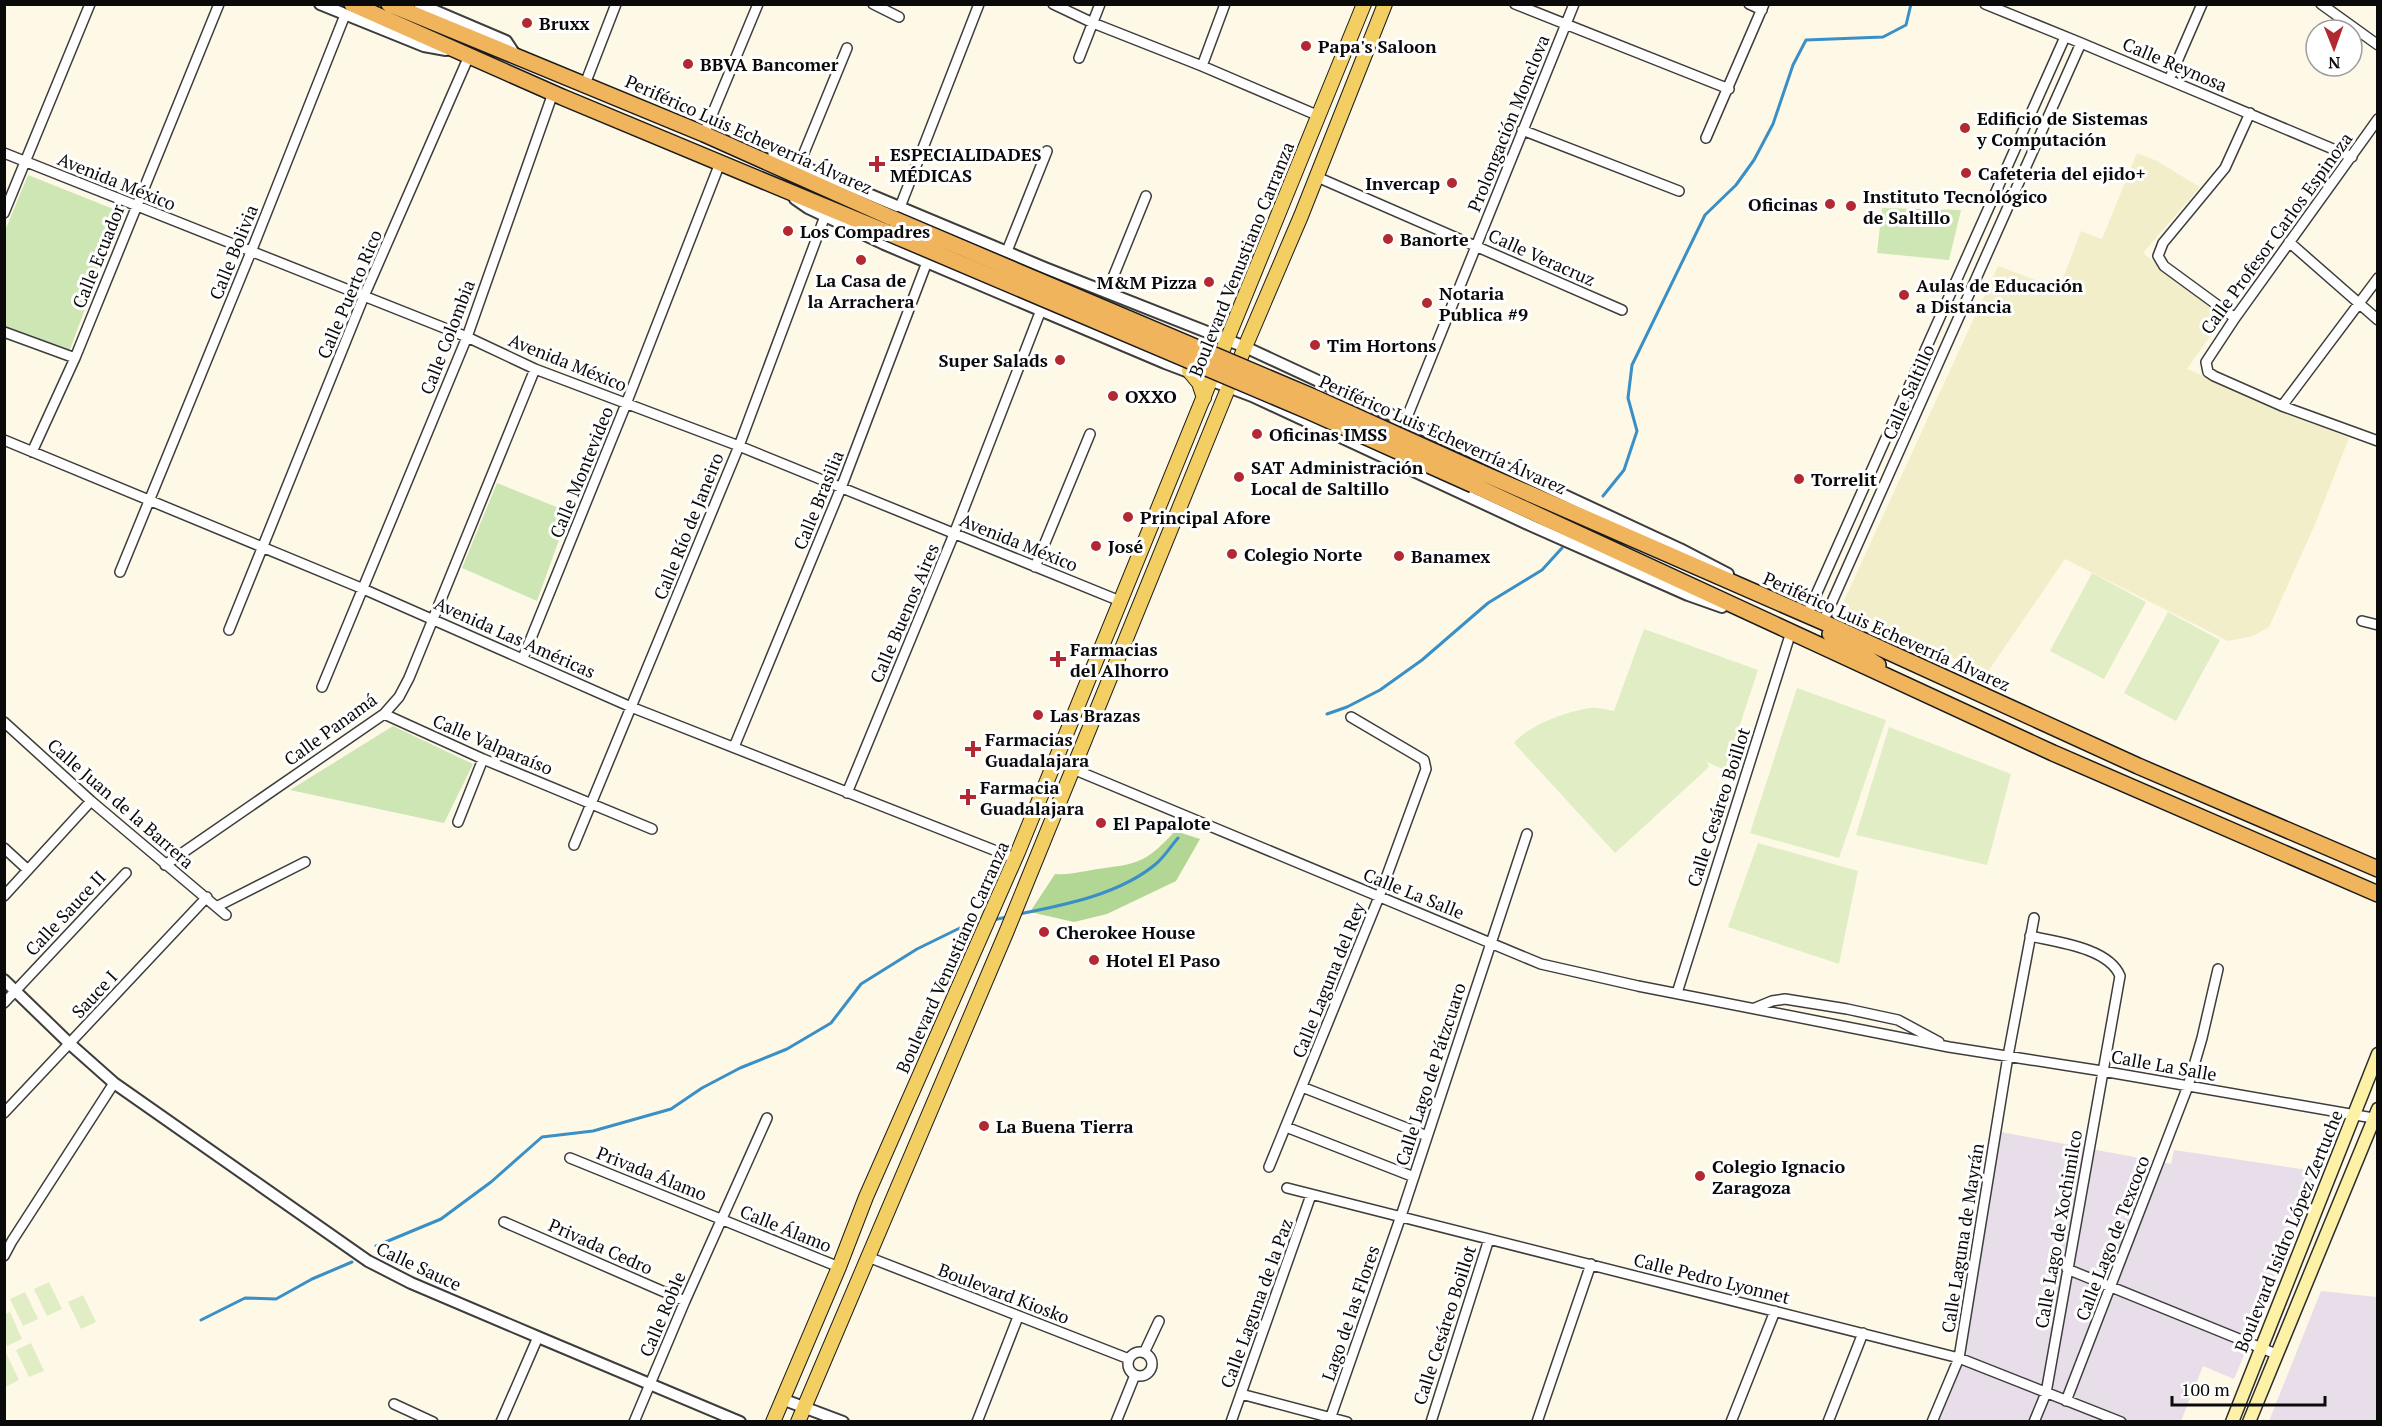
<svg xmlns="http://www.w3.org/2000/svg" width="2382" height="1426" viewBox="0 0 2382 1426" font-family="'PT Serif',serif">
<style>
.industrial{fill:#e8dee9}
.farmland{fill:#f2eec9}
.green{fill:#cee6b4}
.forest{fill:#b2d694}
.pitch{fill:#e0edc5}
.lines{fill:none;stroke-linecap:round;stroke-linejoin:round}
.stream{stroke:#398fc6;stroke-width:3}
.minor-casing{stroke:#3d3d3d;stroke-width:12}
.tertiary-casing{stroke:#3d3d3d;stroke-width:14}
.secondary-casing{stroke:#2c2c2c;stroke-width:15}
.primary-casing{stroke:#1b1b1b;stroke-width:16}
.trunk-casing{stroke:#1b1b1b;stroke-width:18}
.minor{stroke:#fff;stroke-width:9}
.tertiary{stroke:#fff;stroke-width:10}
.secondary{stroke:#fcf1a5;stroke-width:12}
.primary{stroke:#f3ce63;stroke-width:14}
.trunk{stroke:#f0b45c;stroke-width:15}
.trunk-bridge-casing{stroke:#1b1b1b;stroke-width:18;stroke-linecap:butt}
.trunk-bridge{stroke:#f0b45c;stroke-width:15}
.poi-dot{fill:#b22931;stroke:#fff;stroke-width:2}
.labels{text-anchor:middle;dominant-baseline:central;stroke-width:6;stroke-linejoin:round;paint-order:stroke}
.poi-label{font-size:18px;font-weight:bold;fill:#0a0a0a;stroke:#fff;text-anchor:start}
.street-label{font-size:18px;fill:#0a0a0a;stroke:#fff}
</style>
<rect width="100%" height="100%" fill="#fef9e7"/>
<path class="industrial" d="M1996,1131L2171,1164L2174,1150L2321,1172L2234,1379L2203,1366L2181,1421L1931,1422L1954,1358Z
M2321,1291L2377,1297V1421H2269Z"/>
<path class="farmland" d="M2137,153L2157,161L2200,187L2143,253L2223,318L2187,369L2349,438L2316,522L2269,627L2253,636L2228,641L2065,559L1987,673L1841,607L1998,266L2059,289L2081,231L2102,239Z"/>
<path class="green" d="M28,175L121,212L69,352L5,327L4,233Z
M1882,208L1961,210L1949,260L1877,253Z
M497,483L569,512L537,601L462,568Z
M393,726L473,764L444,823L290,790Z"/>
<path class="forest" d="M1175,831L1200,839L1176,881L1107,914L1074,922L1030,912L1055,874C1070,875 1078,872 1092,870C1137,863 1143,866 1175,831Z"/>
<path class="pitch" d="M2092,573L2146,602L2104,679L2050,651Z
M2168,612L2220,640L2176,721L2124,693Z
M1644,629L1758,670L1725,770L1707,762L1709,767L1615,853L1514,743C1529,725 1567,711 1591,708C1598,707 1607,710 1614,711Z
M1797,688L1886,720L1839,858L1750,833Z
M1889,727L2011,774L1987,865L1856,835Z
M1758,843L1858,871L1839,964L1728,927Z
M49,1282L62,1309L47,1316L34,1289Z
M25,1292L38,1319L23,1326L10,1299Z
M83,1295L96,1322L81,1329L68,1302Z
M10,1312L22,1339L7,1346L5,1340V1314Z
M31,1343L44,1371L29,1377L16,1350Z
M6,1353L19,1380L5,1387V1354Z"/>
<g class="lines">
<path class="stream" d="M1603,496L1624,470L1637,431L1628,398L1632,365L1705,215L1736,185L1754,160L1773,124L1793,65L1806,40L1883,37L1906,25L1911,4
M1327,714L1347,707L1380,690L1422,660L1488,603L1542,570L1562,548
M1019,914C1065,905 1121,894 1157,863C1165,856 1171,846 1178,838
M993,920L1007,917
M376,1246L441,1219L491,1182L542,1137L593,1131L671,1109L702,1088L740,1068L787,1049L831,1023L861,984L917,949L966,925L983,922
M201,1320L245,1298L276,1299L312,1279L352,1262"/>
<defs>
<path id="minor" d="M873,4L899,17
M1053,4L1093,23L1202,66L1319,116
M1515,4L1729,89
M1749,4L1762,10
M1985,4L2081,43L2352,157
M2321,4L2378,45
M1079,58L1100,4
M1202,66L1225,4
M2169,80L2202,4
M585,84L616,4
M2378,119L2235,318L2206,362L2208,372L2214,376L2282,406L2378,441
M1522,130L1679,191
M704,134L758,4
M1706,138L1764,4
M4,153L467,337L535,369L739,446L1120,601
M799,165L847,48
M1317,177L1622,310
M900,207L979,4
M4,213L90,4
M2289,242L2378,320
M1007,251L1047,151
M1107,292L1146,196
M2235,318L2164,266L2158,256L2163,243L2225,168L2250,113
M4,332L75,358
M2282,406L2378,278
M1405,422L1574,4
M4,440L361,588L631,707L1014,858
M32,452L75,358L219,4
M1035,567L1090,434
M120,572L251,252L345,15
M1807,615L2065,37
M2362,621L2378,625
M1823,622L2081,43
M229,630L364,296L469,56
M523,658L626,404L720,163
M322,687L467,337L553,93
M384,714L483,759L652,829
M4,722L91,801L226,915
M734,747L841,488L927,262
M1073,769L1541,964L1638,986L1949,1047L2102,1071L2373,1118
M847,793L954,534L1041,310
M458,822L483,759
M574,845L739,446L825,216
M4,848L28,870
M165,865L384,714L399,697L409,678L535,369
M4,896L91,801
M218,906L305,862
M2030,936C2057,942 2109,948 2120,976L2046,1393L2034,1422
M1677,993L1791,632
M4,1003L126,873
M1755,1008L1772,1001L1785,999L1847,1009L1898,1020L1939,1042
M1302,1087L1427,1136
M4,1113L207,897
M1286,1127L1414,1177
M570,1158L839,1267
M1269,1167L1379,897L1426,769L1424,760L1351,717
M1287,1188L1959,1358L2121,1422
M504,1222L685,1301
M4,1256L12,1241L114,1083
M868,1257L1129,1359
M2067,1269L2276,1354
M1128 1364a12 12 0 1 1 24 0a12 12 0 1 1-24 0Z
M1144,1353L1159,1321
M1241,1394L1347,1422
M2066,1401L2188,1086L2202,1038L2218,969
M394,1404L433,1422
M501,1422L538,1337
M634,1422L685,1301L767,1118
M977,1422L1018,1317
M1116,1422L1135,1375
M1231,1422L1311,1195
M1329,1422L1401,1216L1527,834
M1431,1422L1489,1239
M1537,1422L1591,1264
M1731,1422L1775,1311
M1828,1422L1863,1333
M1932,1422L1959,1358L2008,1056L2034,918"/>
<path id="tertiary" d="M320,4L424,46L446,50
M419,4L506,41L516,56
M772,158L799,165L1045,268L1245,347L1680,549L1728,574
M795,199L808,208L884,244L1165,363L1252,396L1532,526L1688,595L1722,607
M4,980L70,1044L114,1083L368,1261L411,1283L538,1337L740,1422
M782,1399L843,1422"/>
<path id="secondary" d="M2232,1422L2378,1054
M2249,1422L2378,1109"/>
<path id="primary" d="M1189,371L1199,383L1204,398
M773,1422L839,1267L866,1197L1018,852L1364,4
M798,1422L1006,933L1245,347L1301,216L1385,4"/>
<path id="trunk" d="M352,4L562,97L886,232
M389,4L704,134L894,219
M1480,472L1823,622L2138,766L2378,869
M1473,485L2053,753L2378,894
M1830,634L1878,665"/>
</defs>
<use href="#minor" class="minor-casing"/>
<use href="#tertiary" class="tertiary-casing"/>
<use href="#secondary" class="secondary-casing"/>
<use href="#primary" class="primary-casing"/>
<use href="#trunk" class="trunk-casing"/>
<use href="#minor" class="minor"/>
<use href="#tertiary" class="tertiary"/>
<use href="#secondary" class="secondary"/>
<use href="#primary" class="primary"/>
<use href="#trunk" class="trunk"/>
<defs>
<path id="trunk-bridge" d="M894,219L1311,396L1480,472
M886,232L1308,411L1473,485"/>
</defs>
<use href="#trunk-bridge" class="trunk-bridge-casing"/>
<use href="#trunk-bridge" class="trunk-bridge"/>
</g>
<g class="poi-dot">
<circle cx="527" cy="23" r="6"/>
<circle cx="1306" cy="46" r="6"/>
<circle cx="688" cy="64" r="6"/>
<circle cx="1965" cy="128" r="6"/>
<path d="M874 155h6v6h6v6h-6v6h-6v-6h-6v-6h6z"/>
<circle cx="1966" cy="173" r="6"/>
<circle cx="1452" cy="183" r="6"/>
<circle cx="1830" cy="204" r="6"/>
<circle cx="1851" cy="206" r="6"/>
<circle cx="788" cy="231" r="6"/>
<circle cx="1388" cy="239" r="6"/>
<circle cx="861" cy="260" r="6"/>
<circle cx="1209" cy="282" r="6"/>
<circle cx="1904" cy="295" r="6"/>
<circle cx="1427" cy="303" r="6"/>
<circle cx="1315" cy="345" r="6"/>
<circle cx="1060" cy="360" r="6"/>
<circle cx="1113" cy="396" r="6"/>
<circle cx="1257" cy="434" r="6"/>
<circle cx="1239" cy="477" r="6"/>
<circle cx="1799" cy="479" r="6"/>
<circle cx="1128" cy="517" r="6"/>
<circle cx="1096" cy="546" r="6"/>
<circle cx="1232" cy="554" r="6"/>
<circle cx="1399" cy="556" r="6"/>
<path d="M1055 650h6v6h6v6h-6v6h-6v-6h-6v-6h6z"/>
<circle cx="1038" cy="715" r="6"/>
<path d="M970 740h6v6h6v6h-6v6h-6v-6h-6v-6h6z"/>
<path d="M965 788h6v6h6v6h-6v6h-6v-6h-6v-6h6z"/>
<circle cx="1101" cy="823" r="6"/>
<circle cx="1044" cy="932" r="6"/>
<circle cx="1094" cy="960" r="6"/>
<circle cx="984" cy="1126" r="6"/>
<circle cx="1700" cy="1176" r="6"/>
</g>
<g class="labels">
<g class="poi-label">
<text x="539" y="23">Bruxx</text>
<text x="1318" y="46">Papa's Saloon</text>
<text x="700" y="64">BBVA Bancomer</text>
<text x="1977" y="118">Edificio de Sistemas<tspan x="1977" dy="21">y Computación</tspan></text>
<text x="890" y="154">ESPECIALIDADES<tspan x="890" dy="21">MÉDICAS</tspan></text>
<text x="1978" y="173">Cafeteria del ejido+</text>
<text x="1440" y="183" text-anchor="end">Invercap</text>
<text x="1863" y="196">Instituto Tecnológico<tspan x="1863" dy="21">de Saltillo</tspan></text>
<text x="1818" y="204" text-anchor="end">Oficinas</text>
<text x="800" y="231">Los Compadres</text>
<text x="1400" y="239">Banorte</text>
<text x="861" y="280" text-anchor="middle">La Casa de<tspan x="861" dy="21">la Arrachera</tspan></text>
<text x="1197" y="282" text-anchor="end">M&amp;M Pizza</text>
<text x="1916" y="285">Aulas de Educación<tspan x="1916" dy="21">a Distancia</tspan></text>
<text x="1439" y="293">Notaria<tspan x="1439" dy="21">Publica #9</tspan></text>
<text x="1327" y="345">Tim Hortons</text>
<text x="1048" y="360" text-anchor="end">Super Salads</text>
<text x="1125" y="396">OXXO</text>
<text x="1269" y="434">Oficinas IMSS</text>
<text x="1251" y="467">SAT Administración<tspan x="1251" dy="21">Local de Saltillo</tspan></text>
<text x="1811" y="479">Torrelit</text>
<text x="1140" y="517">Principal Afore</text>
<text x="1108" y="546">José</text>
<text x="1244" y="554">Colegio Norte</text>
<text x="1411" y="556">Banamex</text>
<text x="1070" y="649">Farmacias<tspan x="1070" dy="21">del Alhorro</tspan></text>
<text x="1050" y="715">Las Brazas</text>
<text x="985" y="739">Farmacias<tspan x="985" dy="21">Guadalajara</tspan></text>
<text x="980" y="787">Farmacia<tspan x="980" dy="21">Guadalajara</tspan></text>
<text x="1113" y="823">El Papalote</text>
<text x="1056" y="932">Cherokee House</text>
<text x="1106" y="960">Hotel El Paso</text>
<text x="996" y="1126">La Buena Tierra</text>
<text x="1712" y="1166">Colegio Ignacio<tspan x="1712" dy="21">Zaragoza</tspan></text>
</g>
<g class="street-label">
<text transform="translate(2175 64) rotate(23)">Calle Reynosa</text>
<text transform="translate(1508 123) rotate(-68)">Prolongación Monclova</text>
<text transform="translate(749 134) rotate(24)">Periférico Luis Echeverría Álvarez</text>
<text transform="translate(117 181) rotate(22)">Avenida México</text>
<text transform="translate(2276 233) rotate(-54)">Calle Profesor Carlos Espinoza</text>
<text transform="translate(233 252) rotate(-68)">Calle Bolivia</text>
<text transform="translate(98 256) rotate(-68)">Calle Ecuador</text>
<text transform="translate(1542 257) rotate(24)">Calle Veracruz</text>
<text transform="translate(1241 259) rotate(-68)">Boulevard Venustiano Carranza</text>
<text transform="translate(349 294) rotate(-67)">Calle Puerto Rico</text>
<text transform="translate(447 337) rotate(-69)">Calle Colombia</text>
<text transform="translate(568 362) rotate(22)">Avenida México</text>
<text transform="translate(1908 392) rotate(-66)">Calle Saltillo</text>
<text transform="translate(1443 434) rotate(24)">Periférico Luis Echeverría Álvarez</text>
<text transform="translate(581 472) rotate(-68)">Calle Montevideo</text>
<text transform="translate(818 500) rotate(-68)">Calle Brasilia</text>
<text transform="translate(688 526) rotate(-68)">Calle Río de Janeiro</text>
<text transform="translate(1019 542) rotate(22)">Avenida México</text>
<text transform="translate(904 613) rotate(-67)">Calle Buenos Aires</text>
<text transform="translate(1887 631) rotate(24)">Periférico Luis Echeverría Álvarez</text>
<text transform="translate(515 637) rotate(24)">Avenida Las Américas</text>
<text transform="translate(330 729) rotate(-36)">Calle Panamá</text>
<text transform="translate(493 744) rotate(23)">Calle Valparaíso</text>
<text transform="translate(121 803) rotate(41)">Calle Juan de la Barrera</text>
<text transform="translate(1718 807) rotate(-72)">Calle Cesáreo Boillot</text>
<text transform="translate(1414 893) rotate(22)">Calle La Salle</text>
<text transform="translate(65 913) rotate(-47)">Calle Sauce II</text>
<text transform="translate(952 957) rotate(-66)">Boulevard Venustiano Carranza</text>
<text transform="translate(1328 980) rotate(-68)">Calle Laguna del Rey</text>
<text transform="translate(94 994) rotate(-47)">Sauce I</text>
<text transform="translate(2164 1065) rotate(10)">Calle La Salle</text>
<text transform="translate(1430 1074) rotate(-72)">Calle Lago de Pátzcuaro</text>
<text transform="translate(652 1173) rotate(22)">Privada Álamo</text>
<text transform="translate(786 1228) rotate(22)">Calle Álamo</text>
<text transform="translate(2058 1229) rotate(-80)">Calle Lago de Xochimilco</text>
<text transform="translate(2288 1231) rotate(-68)">Boulevard Isidro López Zertuche</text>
<text transform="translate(1962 1238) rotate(-81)">Calle Laguna de Mayrán</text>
<text transform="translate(2112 1238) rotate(-69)">Calle Lago de Texcoco</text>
<text transform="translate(601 1246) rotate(24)">Privada Cedro</text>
<text transform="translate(419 1266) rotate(25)">Calle Sauce</text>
<text transform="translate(1712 1278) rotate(14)">Calle Pedro Lyonnet</text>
<text transform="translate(1004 1293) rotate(21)">Boulevard Kiosko</text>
<text transform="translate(1256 1303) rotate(-70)">Calle Laguna de la Paz</text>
<text transform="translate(1350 1313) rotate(-71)">Lago de las Flores</text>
<text transform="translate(662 1314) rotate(-67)">Calle Roble</text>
<text transform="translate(1444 1325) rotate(-72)">Calle Cesáreo Boillot</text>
</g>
</g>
<rect width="2382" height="1426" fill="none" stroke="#0a0a0a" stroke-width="12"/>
<g transform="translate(2334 48) rotate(179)"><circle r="28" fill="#ffffff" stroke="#9d9d9d" stroke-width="1.5"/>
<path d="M0-4.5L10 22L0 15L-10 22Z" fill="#b22931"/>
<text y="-9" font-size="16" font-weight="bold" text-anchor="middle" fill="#0a0a0a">N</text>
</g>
<path d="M2172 1396v9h153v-9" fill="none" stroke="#0a0a0a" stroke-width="3"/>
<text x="2181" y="1396" font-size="18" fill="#0a0a0a" stroke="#ffffff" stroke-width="4.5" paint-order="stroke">100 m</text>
</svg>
